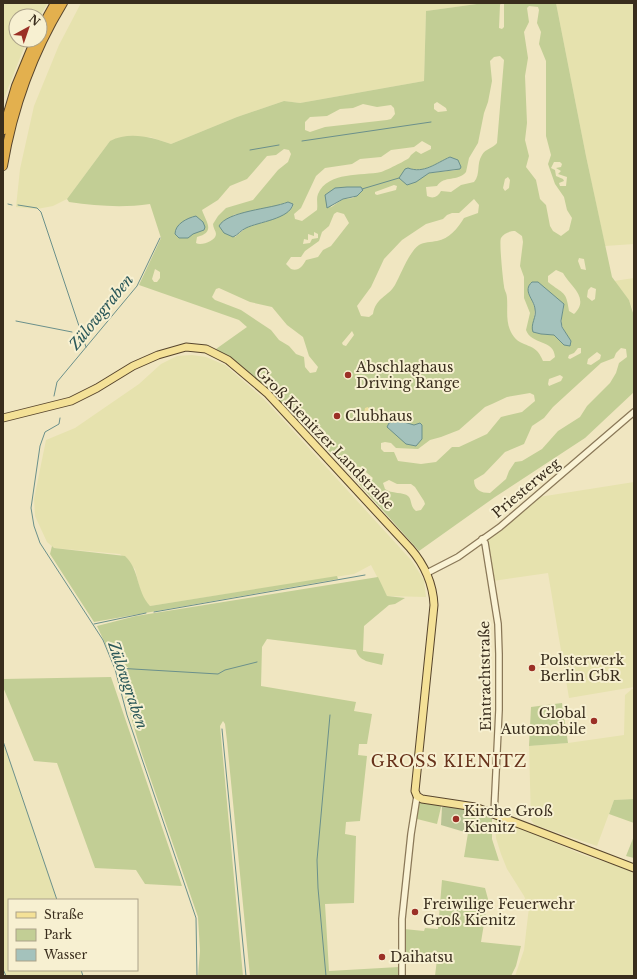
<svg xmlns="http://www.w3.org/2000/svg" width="637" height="979" viewBox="0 0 637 979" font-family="'Libre Baskerville',serif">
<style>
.farmland{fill:#e6e2ae}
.green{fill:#c2ce95;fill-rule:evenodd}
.sand{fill:#eddf9d}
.cemetery{fill:#b8c394}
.water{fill:#a4c2bc;stroke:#6b908b}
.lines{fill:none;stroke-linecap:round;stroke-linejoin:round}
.stream{stroke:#6b908b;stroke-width:1}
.minor-casing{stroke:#8a7858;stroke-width:8}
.major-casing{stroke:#57452d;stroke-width:9}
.highway-casing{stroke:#57452d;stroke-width:10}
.minor{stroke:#faf3d5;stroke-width:5.5}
.major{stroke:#f4e197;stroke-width:7}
.highway{stroke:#e3b04e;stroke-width:8}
.poi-dot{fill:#9b3026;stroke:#f7f0d1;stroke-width:1.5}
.labels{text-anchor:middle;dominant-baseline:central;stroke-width:4;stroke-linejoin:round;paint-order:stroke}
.poi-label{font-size:14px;fill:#392d1d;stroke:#f7f0d1;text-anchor:start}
.street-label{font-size:14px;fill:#392d1d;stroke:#f7f0d1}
.water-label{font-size:15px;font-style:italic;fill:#2b5859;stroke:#f7f0d1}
.quarter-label{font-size:16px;letter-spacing:1px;fill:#67321b;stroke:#f7f0d1}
</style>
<rect width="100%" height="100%" fill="#f0e6c1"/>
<path class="farmland" d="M3,3H48L40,16H16V40H27L3,101Z
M81,3H484L426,11L424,81L300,103L284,101L237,117L171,144L150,137L110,141L67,199L53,206L37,209L16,207L20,169L34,106L59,45Z
M556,3H634V244L605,246L586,156Z
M634,278V313L629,300L614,281Z
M192,355L206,357L225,365L264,399L412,561L424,580L426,597L387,596L371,565L354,574L150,606L142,598L135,569L120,554L54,548L47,542L35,516L34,499L46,440L75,428L139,384L161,364L177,356Z
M634,482V687L569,698L548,573L493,581L487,539L539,497Z
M632,689H634V799L614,800L597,846L535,825L531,820L529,746L568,743L624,735L625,695Z
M3,741L57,900H9V970H81L83,976H3Z
M494,816L583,855L634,871V976H515L524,950L529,907L524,896L507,869L501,854L496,838Z"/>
<path class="green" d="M484,3H501L500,5L499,28L502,29L504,27V3H556L586,156L612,277L629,300L634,316V392L585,438L495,497L419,551L335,457L261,383L216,349L247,327L239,320L139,285L161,238L150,204C122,208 97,206 69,202L67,199L110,141C129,131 152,137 171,144L237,117L284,101L300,103L424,81L426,11ZM529,6L538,7L539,10L537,23L541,32L539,44L546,61V136L551,155L548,164L555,184L564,197L567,210L572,218L569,230L561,236L553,231L550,226L546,205L540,199L536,180L526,167L529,156L525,140L527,123L525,76L528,58L524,32L529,22L527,8ZM500,56L504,60L497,143C493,148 485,149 482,155C476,164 481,174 474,182L461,185L451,192L441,191C438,197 433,199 427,196L426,187L437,186C444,175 458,182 466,172L469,158L478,143L484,113L488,102L492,81L490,61L494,57ZM437,102L446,108L447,111L438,112L434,109V104ZM363,104L377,107L391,105L394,108L395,114L391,119L387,120L325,127L310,132L305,130V122L310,117L327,116L340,109L353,108ZM422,141L431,146V149L421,154L416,151L411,155L409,158C405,161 385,171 381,172C362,176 328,171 318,194C316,199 318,204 317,210L302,221L295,219L294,214L301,208L316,176L325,168L352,164L360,159L381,157L391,150L414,147ZM284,149L289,150L291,154L288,162L278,170L253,200L226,208L218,216L213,224C213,228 216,231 216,234C216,241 201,246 196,243L197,237C216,232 206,222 202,210L218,200L230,186L247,179L267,156L276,155ZM450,157L457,170L429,173L424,176L409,168C424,174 436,163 450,157ZM554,162H560L562,164L561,167L556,168L561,171L558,174L567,177L566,186H560L559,183L564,181L563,179L556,176L555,170L551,168ZM508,177L510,180L509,188L505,191L503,188L505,179ZM394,185L397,186L396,190L377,195L375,194V192ZM347,187H361L363,189L353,198L343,199L330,208ZM474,199L479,205L478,213L464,218C458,228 449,239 437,241C431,242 424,242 419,245C409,252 401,274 395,285C388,297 376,297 373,314L369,317L361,316L357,306L371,287L384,259L402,240L426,224L443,219L447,215L452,213H459ZM288,202L293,204L292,208L268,221L247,227L235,237L233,215L274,207ZM337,212L344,214L349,223L331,246L323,250L318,257L306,260C303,266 298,272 291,269L286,264L291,257H301L305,251L319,241L322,232L329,226L334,214ZM515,231L522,236L523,242L520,266L524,277V298L530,313L526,330C531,345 554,339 555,357L550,361H543C535,340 522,350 512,334C505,322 508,310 507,298C507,293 504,290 504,286C503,280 499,242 501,238C504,233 510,231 515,231ZM314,232L318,234V238L312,239L310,243L303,244L304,239L308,240V234L314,236ZM579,258L584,259L586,270L581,269L578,261ZM155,269L160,272V278L157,282H154L152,279ZM556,270L563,273C569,285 591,298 574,314L569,311C566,290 564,295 548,282V276ZM538,282C546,290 559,298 564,307C559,325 562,327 571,341L564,345L554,335L541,334L533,332L535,309L528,288ZM591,287L596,289L595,299L592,301L587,297L588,290ZM219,288L250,302L272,307L287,325L303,337L309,356L318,367L316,372L310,373L305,367L304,357L296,354L289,346L279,340L271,330L241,310L215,300L212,297L216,289ZM352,331L354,335L346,346L343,345L342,343ZM578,348H581V353L570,359L568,358L569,355L574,353ZM621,348L626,349L627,357L619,363L616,373L610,383L587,406L580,417L558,431L542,449L522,461L515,462L509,471L506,479L490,493C481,493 474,490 474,480L484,474L505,452L524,444L532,426L544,418L553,407L601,363L614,358L616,353ZM597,352L601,355L600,359L591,365L587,364L588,359ZM560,375L563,377L561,381L549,386L548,384L549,379ZM530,393L534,395L535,401L522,412L501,417L487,434L459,447H452L436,462L421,464L398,461L394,452H384L381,449V443L385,442L391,443L396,448L418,449L430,440L441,437L459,430L485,407L492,404L507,397ZM354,466L360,467L373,478L370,481C365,478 355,471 354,466ZM389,480L397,484H411L415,487L424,501L425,504L421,510L416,511C410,507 412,499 408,496C404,492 391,494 385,489L383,483Z
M52,546L54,548L125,556C140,570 136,591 150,606L337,576L338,579L94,622L50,554Z
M378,577L387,596L405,598L395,604L389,605L364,626L363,651L384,654L382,665C371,662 359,662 356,650L267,639L262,647L261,686L356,702L354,711L372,714L367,744H359L358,755L367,756L360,821L346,822L345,834L356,836L354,903L325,904L329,971L399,967L400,976H250L227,741L225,724L223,721L220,726L222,748L243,976H198L200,951L198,917L141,751L119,676L122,671H127L128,667H116L97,626L136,616Z
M111,677L182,886L145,884L136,870L95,868L57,763L34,761L3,687V679Z
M562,703L568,743L529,746L531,707Z
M417,798L442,803L437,824L413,818Z
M634,799V823L609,814L614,800Z
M472,809L492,816V839L499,861L464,857Z
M634,836V858L626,856Z
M442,880L485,888L488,899L481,942L521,946L516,966L511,976H435L437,959L404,957V929L424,931L425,928L438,929Z"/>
<path class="sand" d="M368,407L370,411L366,416L364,423H362L360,416L364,414L365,408Z"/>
<path class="cemetery" d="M447,806L472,809L468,833L441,825L442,807Z"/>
<path class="water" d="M450,157L458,160L461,167L460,169L429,173L416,182L407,185L399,178L405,169L408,168C424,174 436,163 450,157Z
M347,187H361L363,190L357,196L343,199L327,208L325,195L335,188Z
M288,202L293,204C290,219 258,222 246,228C241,230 238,235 233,237L224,233L219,226C227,211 271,209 288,202Z
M196,216L203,222L205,227L204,230L193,234L188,238H179L175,234C175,224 187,218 196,216Z
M532,282H538L564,304L561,321L562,327L571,341L570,346L564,345L554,335L541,334L533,332C530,324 537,317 535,309C534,299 522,291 532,282Z
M397,420L414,425L420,423L422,425V439L416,446L406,444L387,427L389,423Z"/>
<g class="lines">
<path class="stream" d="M302,141L431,122
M250,150L279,145
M362,189L399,178
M8,204L12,205
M18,205L37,208L41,212L86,347
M16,321L72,332
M54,396L57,382L137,286L160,238
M60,418L59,424L45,432L40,446L31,508L34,526L40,543L103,640L115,669L127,715L196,918L197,976
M154,612L365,575
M94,624L146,613
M116,668L218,674L225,670L257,662
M222,729L246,976
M3,741L57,900
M3,969L6,976
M81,970L83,976
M326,976L318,888L317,860L330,715"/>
<defs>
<path id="minor" d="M482,539L485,543L498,624L499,654V710L494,814
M427,573L458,557L500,527L634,412
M402,976V919L411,834L417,796"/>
<path id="major" d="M3,418L71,401L97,388L133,366L158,355L186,347L206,349L228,360L267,393L410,548C424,564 433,583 434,605L415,791L417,796L422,799L475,807L634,868"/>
<path id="highway" d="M40,30L55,3
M3,130L16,86L35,40
M3,166C13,107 32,54 63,3"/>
</defs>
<use href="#minor" class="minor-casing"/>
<use href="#major" class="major-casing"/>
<use href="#highway" class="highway-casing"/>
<use href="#minor" class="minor"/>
<use href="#major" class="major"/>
<use href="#highway" class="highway"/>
</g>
<g class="poi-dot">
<circle cx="348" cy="375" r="4"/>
<circle cx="337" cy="416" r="4"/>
<circle cx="532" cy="668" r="4"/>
<circle cx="594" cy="721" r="4"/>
<circle cx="456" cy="819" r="4"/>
<circle cx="415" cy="912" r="4"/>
<circle cx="382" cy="957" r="4"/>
</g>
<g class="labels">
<g class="poi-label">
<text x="356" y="367">Abschlaghaus<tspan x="356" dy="16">Driving Range</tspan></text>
<text x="345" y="416">Clubhaus</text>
<text x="540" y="660">Polsterwerk<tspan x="540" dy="16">Berlin GbR</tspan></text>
<text x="586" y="713" text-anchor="end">Global<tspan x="586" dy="16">Automobile</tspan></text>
<text x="464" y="811">Kirche Groß<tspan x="464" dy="16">Kienitz</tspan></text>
<text x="423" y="904">Freiwilige Feuerwehr<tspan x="423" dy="16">Groß Kienitz</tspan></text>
<text x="390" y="957">Daihatsu</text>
</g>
<g class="street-label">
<text transform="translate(325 438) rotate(46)">Groß Kienitzer Landstraße</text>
<text transform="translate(526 488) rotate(-40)">Priesterweg</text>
<text transform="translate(485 676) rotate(-91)">Eintrachtstraße</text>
</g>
<g class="water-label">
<text transform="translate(101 312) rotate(-51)">Zülowgraben</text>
<text transform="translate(128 685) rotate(71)">Zülowgraben</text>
</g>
<g class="quarter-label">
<text x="449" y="761">GROSS KIENITZ</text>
</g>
</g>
<rect width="637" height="979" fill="none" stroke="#392d1d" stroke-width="8"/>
<rect x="8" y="899" width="130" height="72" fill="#f7f0d1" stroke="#aba289"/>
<rect x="16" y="912" width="20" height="6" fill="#f4e197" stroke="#aba289"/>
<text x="44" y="919" font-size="12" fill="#392d1d">Straße</text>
<rect x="16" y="929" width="20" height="12" fill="#c2ce95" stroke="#aba289"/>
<text x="44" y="939" font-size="12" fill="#392d1d">Park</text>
<rect x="16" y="949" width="20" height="12" fill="#a4c2bc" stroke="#aba289"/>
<text x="44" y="959" font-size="12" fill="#392d1d">Wasser</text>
<g transform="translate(28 28) rotate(40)"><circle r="19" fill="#f7f0d1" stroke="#aba289"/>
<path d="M0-3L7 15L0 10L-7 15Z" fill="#9b3026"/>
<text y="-6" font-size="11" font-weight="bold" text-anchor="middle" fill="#392d1d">N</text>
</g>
</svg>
